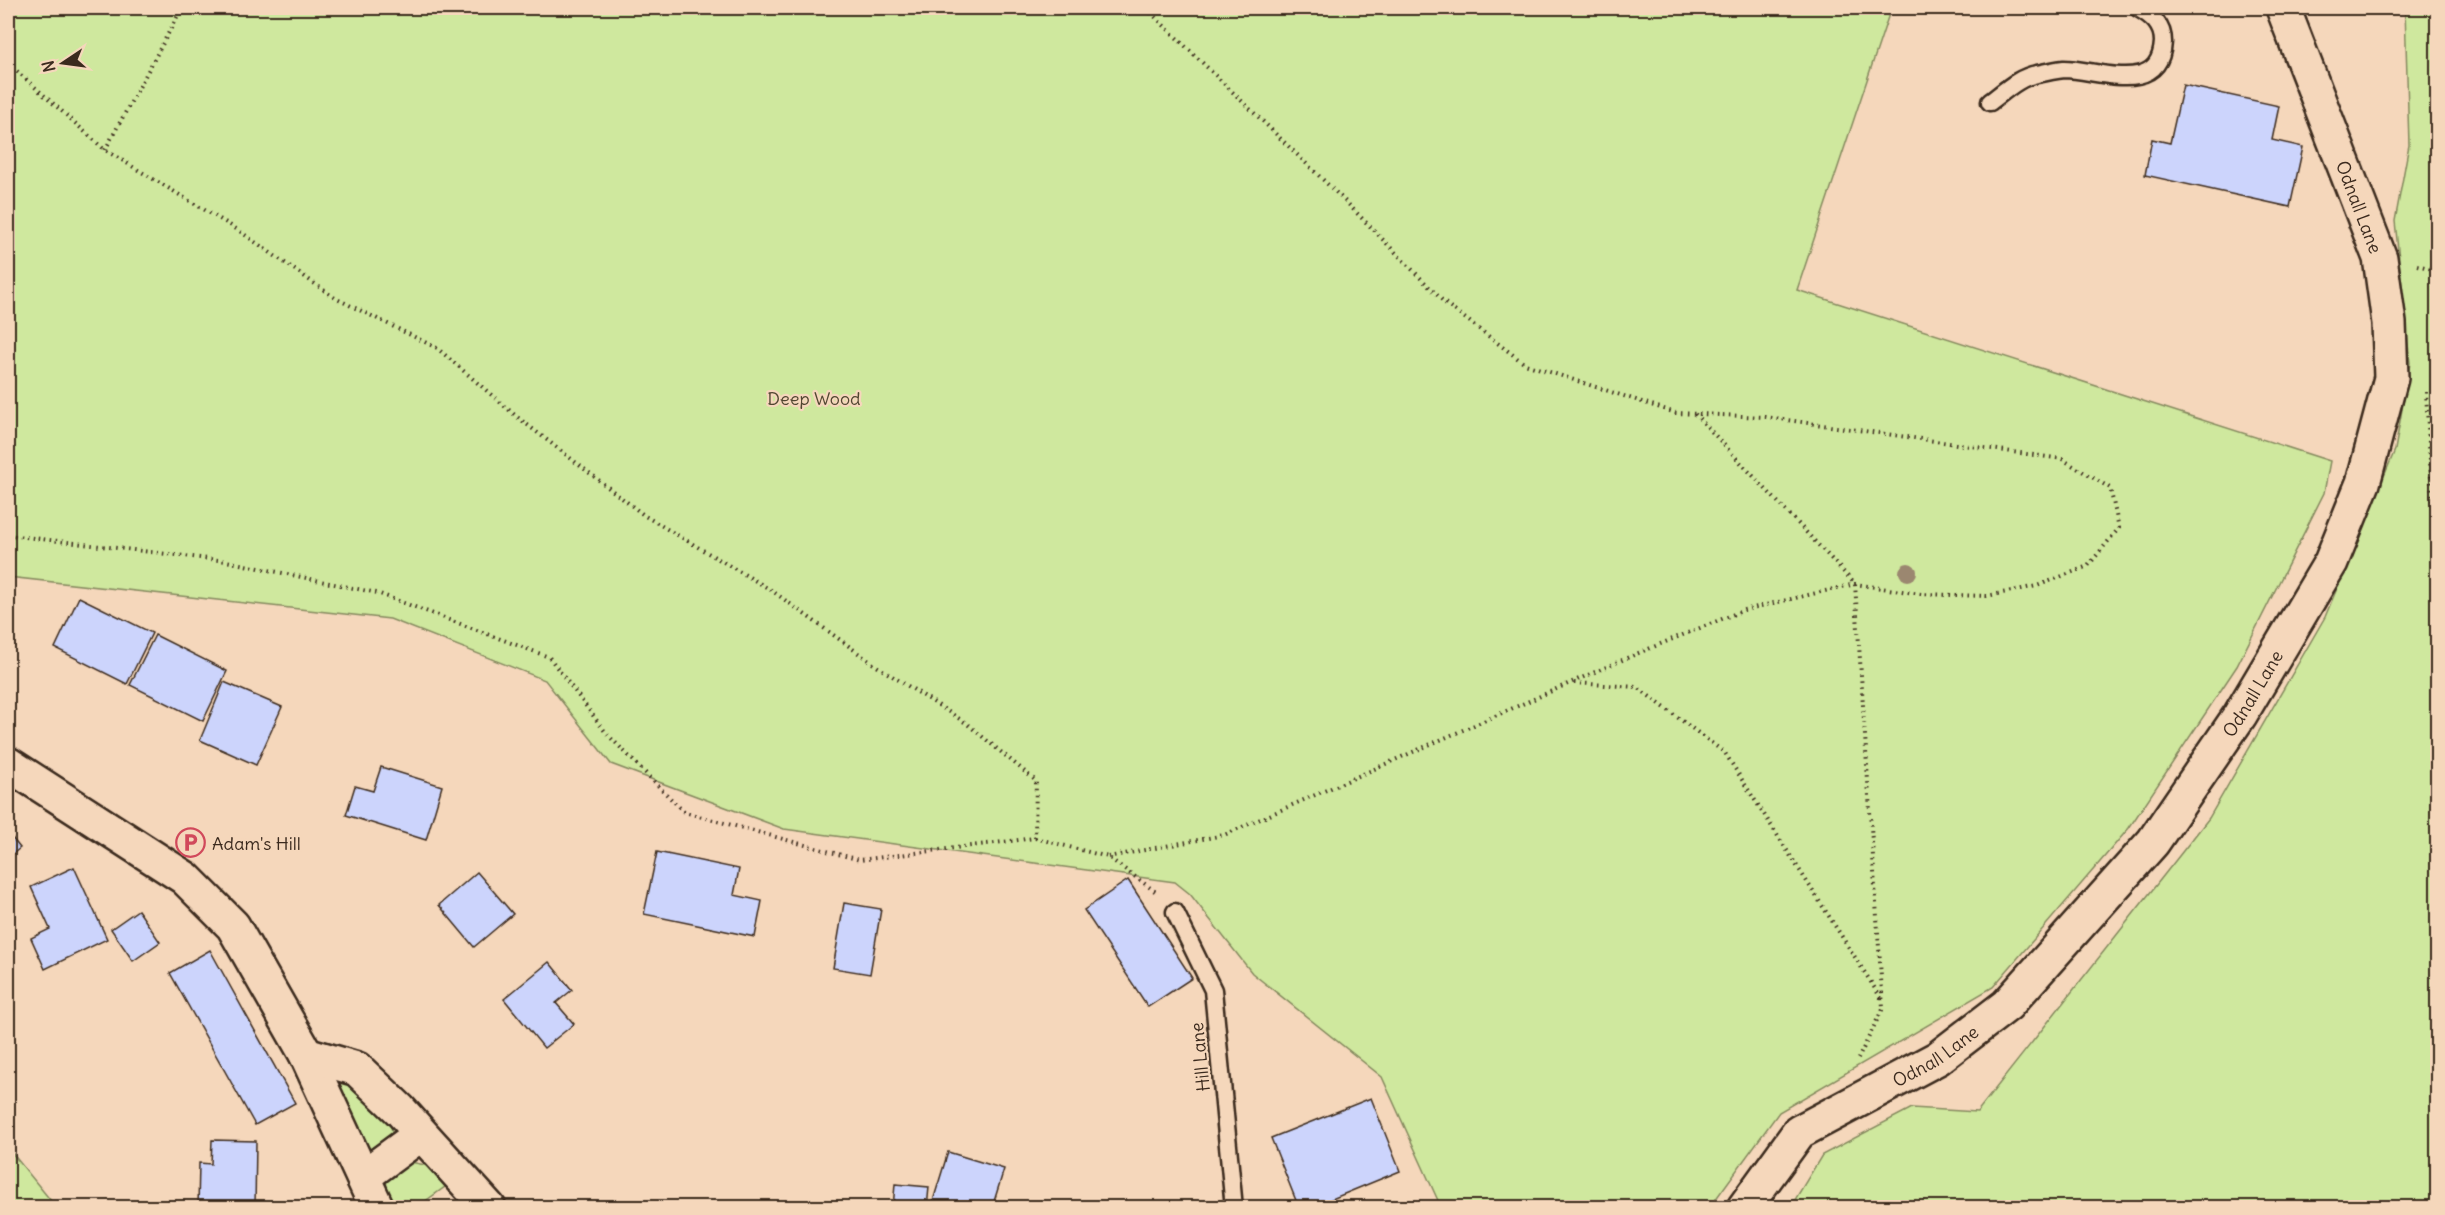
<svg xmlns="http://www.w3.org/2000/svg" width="2445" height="1215" viewBox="0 0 2445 1215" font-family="Delius,sans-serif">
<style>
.green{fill:#cfe89e;stroke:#85895e;stroke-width:1.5}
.building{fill:#ccd4fc;stroke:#3b2a1e;stroke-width:1.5}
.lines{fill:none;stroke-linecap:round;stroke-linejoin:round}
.lane-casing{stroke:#3b2a1e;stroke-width:21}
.street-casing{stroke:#3b2a1e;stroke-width:38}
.path{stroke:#3b2a1e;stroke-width:4;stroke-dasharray:1.5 4.5;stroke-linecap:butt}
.lane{stroke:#f5d7bb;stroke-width:16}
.street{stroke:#f5d7bb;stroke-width:33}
.tree{fill:#9b876f}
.labels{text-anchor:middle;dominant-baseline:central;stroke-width:4.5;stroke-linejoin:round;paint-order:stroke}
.street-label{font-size:18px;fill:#3b2a1e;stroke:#f5d7bb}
.park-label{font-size:18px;fill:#514631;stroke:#f5d7bb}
.poi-label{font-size:18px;fill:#3b2a1e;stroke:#f5d7bb;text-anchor:start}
</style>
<rect width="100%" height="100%" fill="#f5d7bb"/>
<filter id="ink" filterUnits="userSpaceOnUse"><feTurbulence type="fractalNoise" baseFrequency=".0167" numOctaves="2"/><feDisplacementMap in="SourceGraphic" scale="12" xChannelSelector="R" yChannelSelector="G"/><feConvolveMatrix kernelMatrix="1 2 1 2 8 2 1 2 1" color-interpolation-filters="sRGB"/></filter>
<g filter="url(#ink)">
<path class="green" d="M8,8H1891L1797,290L2330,461L2324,493L2237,666L2129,828L1993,987L1779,1112L1710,1207H1441L1382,1077L1252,973L1190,894L1175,882L784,829L611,764L545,680L390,619L8,577Z
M2405,8H2437V1207L1790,1208L1822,1155L1912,1108L1977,1112L2209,818L2325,617L2395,450L2410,363L2395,221L2409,145Z
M341,1078L390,1120L393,1138L368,1156L331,1079Z
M8,1148L56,1207H8Z
M408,1162C428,1164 437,1168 449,1184L417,1207H393L386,1193L387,1176Z"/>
<path class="building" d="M2183,85L2279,106L2272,140L2303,147L2290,207L2145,175L2152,139L2170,143Z
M79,597L152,633L127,684L55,648Z
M155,635L227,671L203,721L130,685Z
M224,682L282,707L256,765L200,740Z
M381,767L442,786L426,840L346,815L355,786L373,791Z
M8,833L20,848L8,858Z
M657,852L739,869L734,895L762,901L755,937L644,914Z
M74,867L107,939L45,969L31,938L50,929L31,887Z
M477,872L513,914L474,947L439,905Z
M1128,880L1192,978L1148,1007L1084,910Z
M844,903L881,909L870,974L833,968Z
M138,910L160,942L133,961L111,929Z
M210,950L295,1103L255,1125L170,973Z
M549,962L572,990L556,1003L574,1024L544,1048L504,999Z
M1371,1098L1400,1171L1310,1208H1299L1271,1138Z
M212,1140L256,1141L255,1208H198L199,1163L211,1164Z
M948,1152L1004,1169L992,1208H955L933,1201Z
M895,1184L929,1187L927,1208H893Z"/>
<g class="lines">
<defs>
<path id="lane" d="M1990,102C2005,91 2019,77 2037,74C2046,72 2056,70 2064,69C2097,69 2160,97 2163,42C2163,25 2152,16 2138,8
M1175,912L1213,990L1234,1208"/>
<g id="street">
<path d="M8,764L185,878L233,926L306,1054L377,1208"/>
<path d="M306,1054L357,1069L400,1110L489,1208"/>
<path d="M364,1176L421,1134"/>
<path id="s1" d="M1744,1208L1799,1132L1938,1058L2007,1005L2153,842L2240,715L2331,562L2363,483L2391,378L2389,323L2380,258L2283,8"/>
</g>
</defs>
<use href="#lane" class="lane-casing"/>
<use href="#street" class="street-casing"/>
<path class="path" d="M8,63L105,150L238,230L335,298L437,348L516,416L645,516L771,590L875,665L966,723L1036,781L1035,838L860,860L684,812L607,734L549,657L377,593L226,561L8,535
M105,150L182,8
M2417,265L2429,268L2438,274
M2426,392L2438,596
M1695,414L1855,584L1883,1008L1858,1059
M1574,683L1637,687L1725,753L1881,998
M1035,838L1108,857L1156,892
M1108,857L1224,835L1636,654L1744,610L1855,584L1921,594L1987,596L2037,586L2088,566L2119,528L2110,488L2062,459L1766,417L1676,413L1525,364L1445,303L1349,205L1146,8"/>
<use href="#lane" class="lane"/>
<use href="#street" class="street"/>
</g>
<circle class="tree" cx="1908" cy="572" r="9"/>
</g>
<defs>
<symbol id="parking-ring" viewBox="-11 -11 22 22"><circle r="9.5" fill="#f5d7bb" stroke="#d1495b" stroke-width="1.5"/><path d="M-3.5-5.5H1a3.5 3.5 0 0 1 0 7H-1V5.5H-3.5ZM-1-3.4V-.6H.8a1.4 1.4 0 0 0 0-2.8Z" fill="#d1495b"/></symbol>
</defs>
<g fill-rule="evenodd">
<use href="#parking-ring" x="174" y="826" width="33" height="33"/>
</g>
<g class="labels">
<g class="street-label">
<text transform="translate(2359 207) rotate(69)">Odnall Lane</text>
<text stroke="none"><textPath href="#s1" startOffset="736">Odnall Lane</textPath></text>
<text stroke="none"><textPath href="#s1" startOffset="250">Odnall Lane</textPath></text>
<text transform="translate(1200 1057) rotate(-96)">Hill Lane</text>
</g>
<g class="park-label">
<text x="814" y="398">Deep Wood</text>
</g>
<g class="poi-label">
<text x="212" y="843">Adam's Hill</text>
</g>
</g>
<rect width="2445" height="1215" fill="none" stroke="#f5d7bb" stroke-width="30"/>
<rect x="15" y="15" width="2415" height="1185" fill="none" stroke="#3b2a1e" stroke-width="2" filter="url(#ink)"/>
<g transform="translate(63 63) rotate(257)" stroke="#f5d7bb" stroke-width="4.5" paint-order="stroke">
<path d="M0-4.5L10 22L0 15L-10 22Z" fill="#3b2a1e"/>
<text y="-9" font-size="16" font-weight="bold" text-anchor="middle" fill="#3b2a1e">N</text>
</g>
</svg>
